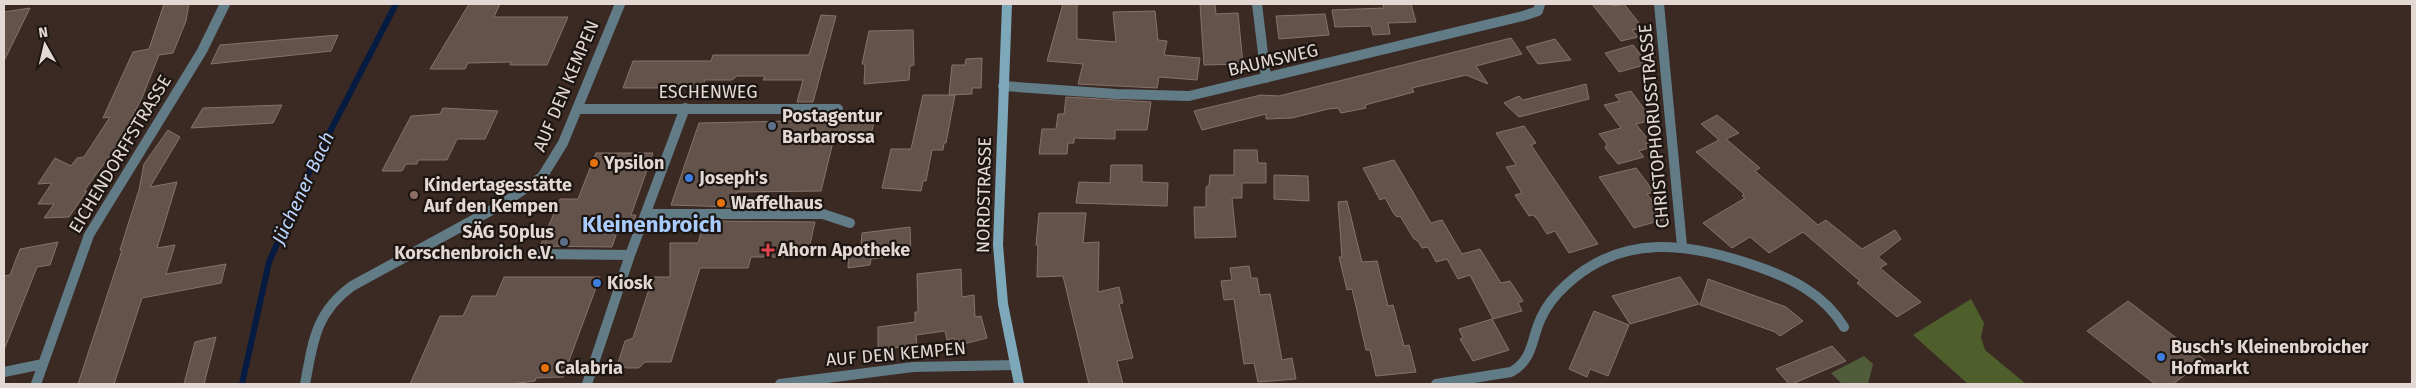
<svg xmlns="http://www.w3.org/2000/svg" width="2416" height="388" viewBox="0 0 2416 388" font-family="'Fira Sans',sans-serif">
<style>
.green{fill:#515d3a}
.forest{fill:#4e5f2c}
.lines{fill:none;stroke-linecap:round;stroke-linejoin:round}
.stream{stroke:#051b41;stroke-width:6}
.building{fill:#64534b;stroke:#85736a}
.street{stroke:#627c87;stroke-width:10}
.secondary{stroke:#7da8b9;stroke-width:10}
.service-dot{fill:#5c6f8a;stroke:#1c1511;stroke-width:2}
.food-dot{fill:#e8710a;stroke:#1c1511;stroke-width:2}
.shop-dot{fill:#3f7fe0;stroke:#1c1511;stroke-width:2}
.education-dot{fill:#8d6e63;stroke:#1c1511;stroke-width:2}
.health-dot{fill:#e0444e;stroke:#1c1511;stroke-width:2}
.labels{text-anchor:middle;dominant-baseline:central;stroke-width:4.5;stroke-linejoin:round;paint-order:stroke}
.street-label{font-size:18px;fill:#e3d8d3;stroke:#1c1511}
.poi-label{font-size:18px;font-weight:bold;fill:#e3d8d3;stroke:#1c1511;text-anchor:start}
.water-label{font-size:19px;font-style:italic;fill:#bbd4fe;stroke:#1c1511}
.district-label{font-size:22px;font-weight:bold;fill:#a8ccfe;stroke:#1c1511}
</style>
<rect width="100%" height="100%" fill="#3a2a23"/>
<path class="green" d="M1864,356L1873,364L1868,384H1842L1831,373Z"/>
<path class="forest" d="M1971,299L1984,323L1981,337L1985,350L2026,384H1968L1913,335Z"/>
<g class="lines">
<path class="stream" d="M242,384L269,262L306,178L396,4"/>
</g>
<path class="building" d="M164,4H189L186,21L173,53L159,55L142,98L117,146L84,191H87L69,217L44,218L54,204H38L52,183L38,184L55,158L71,166L77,158L84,157L110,117L103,118L133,52L149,49Z
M469,4H500L494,17H568L547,65H510L511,62L468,63L465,69H430Z
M1063,4H1077V39L1116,42L1113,12L1155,11L1158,40L1167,41L1164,55L1200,58L1197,80L1159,77L1157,88L1078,84L1083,64L1047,61Z
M1200,4H1215L1216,14L1238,13L1243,64L1204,65Z
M1383,4H1411L1416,22L1388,23L1390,34L1373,35L1371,26L1335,27L1332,10L1384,8Z
M1592,4H1611L1613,6L1624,4L1643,28L1632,30L1638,37L1621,41Z
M30,8L4,61V12Z
M1325,14L1329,35L1279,39L1276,16Z
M821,15L836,16L813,102H797L803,80H763L765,76H737L732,80H705L702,88H623L633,61H711L713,55H809Z
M913,30L914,65L910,66L909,80L864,84L865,64H862L869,31Z
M338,35L331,51L211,64L220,45Z
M1511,38L1522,54L1476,66L1488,84L1466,75L1412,88L1414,92L1365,105L1366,108L1341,113L1338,108L1328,109L1292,118L1266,119V114L1202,130L1194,111L1261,95L1279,96Z
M1555,39L1571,60L1538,64L1526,47Z
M1633,45L1648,64L1619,72L1605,53Z
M982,58L981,88H972V94L949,95L952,65H965L966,59Z
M1586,84L1589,99L1519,117L1504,103L1519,96L1523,100Z
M1631,91L1652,120L1636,124L1650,142L1645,144L1648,148L1639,151L1644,157L1618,164L1605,148L1607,144L1599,134L1621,128L1604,105L1620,101L1615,95Z
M923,95H955L946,143H944L943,150H932L926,181H923L921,191L882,188L891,149H911Z
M1066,97L1151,102L1147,130H1115V139L1074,138V143H1068L1067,154H1039L1042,129H1056L1058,114H1064Z
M282,105L273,123L191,128L203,108Z
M443,108L498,111L485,139H457L447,160H418L417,164H406L402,171H382L411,116L440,114Z
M1717,115L1739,133L1726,139L1760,168L1755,171L1818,225L1826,220L1862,249L1895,230L1901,239L1878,257L1887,264L1880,268L1921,302L1897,317L1857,283L1860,281L1803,232L1769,253L1750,237L1732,248L1703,223L1745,198L1742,196L1744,194L1696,152L1719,140L1701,124Z
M793,116H809L808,121L874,122L870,139L834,138L821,191L737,192L733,207L671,205L699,123L792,121Z
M1524,126L1536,143L1531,145L1598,244L1569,253L1555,231L1547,234L1538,220L1533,215L1529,216L1515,195L1522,193L1506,167L1516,165L1496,133Z
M168,130L180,137L150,187L177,182L157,248L175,245L166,274L226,264L221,283L142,298L114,384H78L122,250H120L139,190L144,164Z
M1234,150H1257L1258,163H1266V183H1242V198H1232L1236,237L1195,238L1194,207H1206V187L1209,185L1210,175H1234Z
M596,153H653L631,215H636L630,232H617L612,247L540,246L560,199H578Z
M1394,160L1431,223L1442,220L1462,254L1480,249L1501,283L1510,281L1523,301L1518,303L1522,311L1493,319L1470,275L1458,279L1447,259L1436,262L1428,247L1422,248L1418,241L1414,239L1400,216L1397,217L1394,214L1385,198L1380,200L1363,168Z
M1111,165H1142V182L1168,183L1167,206L1076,203L1079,182L1110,183Z
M1636,168L1654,192L1647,194L1666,219L1634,228L1599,177Z
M1274,175L1308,176L1309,201L1274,199Z
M1347,201L1362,262L1377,261L1388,306L1393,305L1404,346L1409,345L1416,372L1376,376L1370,350H1366L1352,289L1347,290L1339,257H1342L1338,202Z
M1039,213H1086L1083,243L1099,242L1098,292L1119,287L1123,303L1119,304L1133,358L1117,361L1123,384H1089L1063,276L1037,277L1038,245H1036Z
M705,221L815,222L807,257H751L748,268H700L671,362H645L639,368H626L618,363L625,341L633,338L653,277H670V243H698Z
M910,227L911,254L871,259L870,265L848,268L849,247L861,246L862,233Z
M58,242L50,265L37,267L4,350V276L10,275L20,249Z
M1249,266L1251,278H1257L1260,295L1270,294L1282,360L1292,358L1296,379L1258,382L1254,363L1244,364L1234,299L1224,300L1221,281L1232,280L1230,268Z
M961,269L962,297L974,295L975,317L981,316L987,338L956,346L954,338L947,340L945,331L916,335L917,345L878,350V327L915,322V312H918L917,274Z
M504,277H600L563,377L536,378L535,381L511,384H410L440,316H463L472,296H496Z
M1680,277L1699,304L1630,324L1612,296Z
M1708,279L1786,307L1803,321L1780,336L1775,332L1700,305Z
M2128,301L2205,360L2173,384H2155L2087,331Z
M1594,311L1629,325L1608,376L1590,369L1587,377L1569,369Z
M1492,319L1509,350L1473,361L1460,339L1463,338L1459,329Z
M216,337L204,384H184L195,342Z
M1832,346L1846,361L1792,384H1789L1776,369Z"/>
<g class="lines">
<path class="street" d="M1257,4L1266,78
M1659,4L1682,246
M1003,86L1116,94L1189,96L1523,16L1538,11L1540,4
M578,109H838
M646,214H823L850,223
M539,254L630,255
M4,372L43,364
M36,384L89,235L202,51L225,4
M305,384C313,342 315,313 352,286L499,206L542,177L563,143L620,4
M587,384L630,255L685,108
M780,384L913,367L1015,365
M1436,384L1511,372C1534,359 1531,339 1541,318C1547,305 1556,294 1566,285C1623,232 1690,243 1756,266C1791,278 1824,294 1844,327"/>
<path class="secondary" d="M1007,4L998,245L1003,304L1019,384"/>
</g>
<g class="service-dot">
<circle cx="772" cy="126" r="5"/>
<circle cx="564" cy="242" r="5"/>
</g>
<g class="food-dot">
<circle cx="594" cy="163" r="5"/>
<circle cx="721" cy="203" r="5"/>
<circle cx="545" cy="368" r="5"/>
</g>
<g class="shop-dot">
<circle cx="689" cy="178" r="5"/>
<circle cx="597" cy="283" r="5"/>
<circle cx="2161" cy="357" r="5"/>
</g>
<circle class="education-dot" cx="414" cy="195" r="5"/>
<path class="health-dot" d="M765.5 242.5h5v5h5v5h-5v5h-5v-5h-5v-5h5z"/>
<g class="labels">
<g class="street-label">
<text transform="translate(1273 60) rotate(-13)">BAUMSWEG</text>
<text transform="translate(566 86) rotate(-67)">AUF DEN KEMPEN</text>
<text x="708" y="92">ESCHENWEG</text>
<text transform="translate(1654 126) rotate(-95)">CHRISTOPHORUSSTRASSE</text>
<text transform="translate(120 154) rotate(-59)">EICHENDORFFSTRASSE</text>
<text transform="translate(984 195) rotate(-89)">NORDSTRASSE</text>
<text transform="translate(896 354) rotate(-5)">AUF DEN KEMPEN</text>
</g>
<g class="poi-label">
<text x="782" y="116">Postagentur<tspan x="782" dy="21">Barbarossa</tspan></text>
<text x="604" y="163">Ypsilon</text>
<text x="699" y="178">Joseph's</text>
<text x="424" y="185">Kindertagesstätte<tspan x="424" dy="21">Auf den Kempen</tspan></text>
<text x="731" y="203">Waffelhaus</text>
<text x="554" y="232" text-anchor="end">SÄG 50plus<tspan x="554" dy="21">Korschenbroich e.V.</tspan></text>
<text x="778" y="250">Ahorn Apotheke</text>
<text x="607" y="283">Kiosk</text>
<text x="2171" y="347">Busch's Kleinenbroicher<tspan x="2171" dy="21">Hofmarkt</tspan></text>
<text x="555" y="368">Calabria</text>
</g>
<g class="water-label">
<text transform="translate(303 188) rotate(-65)">Jüchener Bach</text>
</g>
<g class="district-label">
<text x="652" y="224">Kleinenbroich</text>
</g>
</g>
<rect width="2416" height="388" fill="none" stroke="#e3d8d3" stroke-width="10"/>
<g transform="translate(45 45) rotate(352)" stroke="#1c1511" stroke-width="4" paint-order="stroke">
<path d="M0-4L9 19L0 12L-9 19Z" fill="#e3d8d3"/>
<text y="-8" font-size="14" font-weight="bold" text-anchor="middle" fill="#e3d8d3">N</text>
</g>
</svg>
